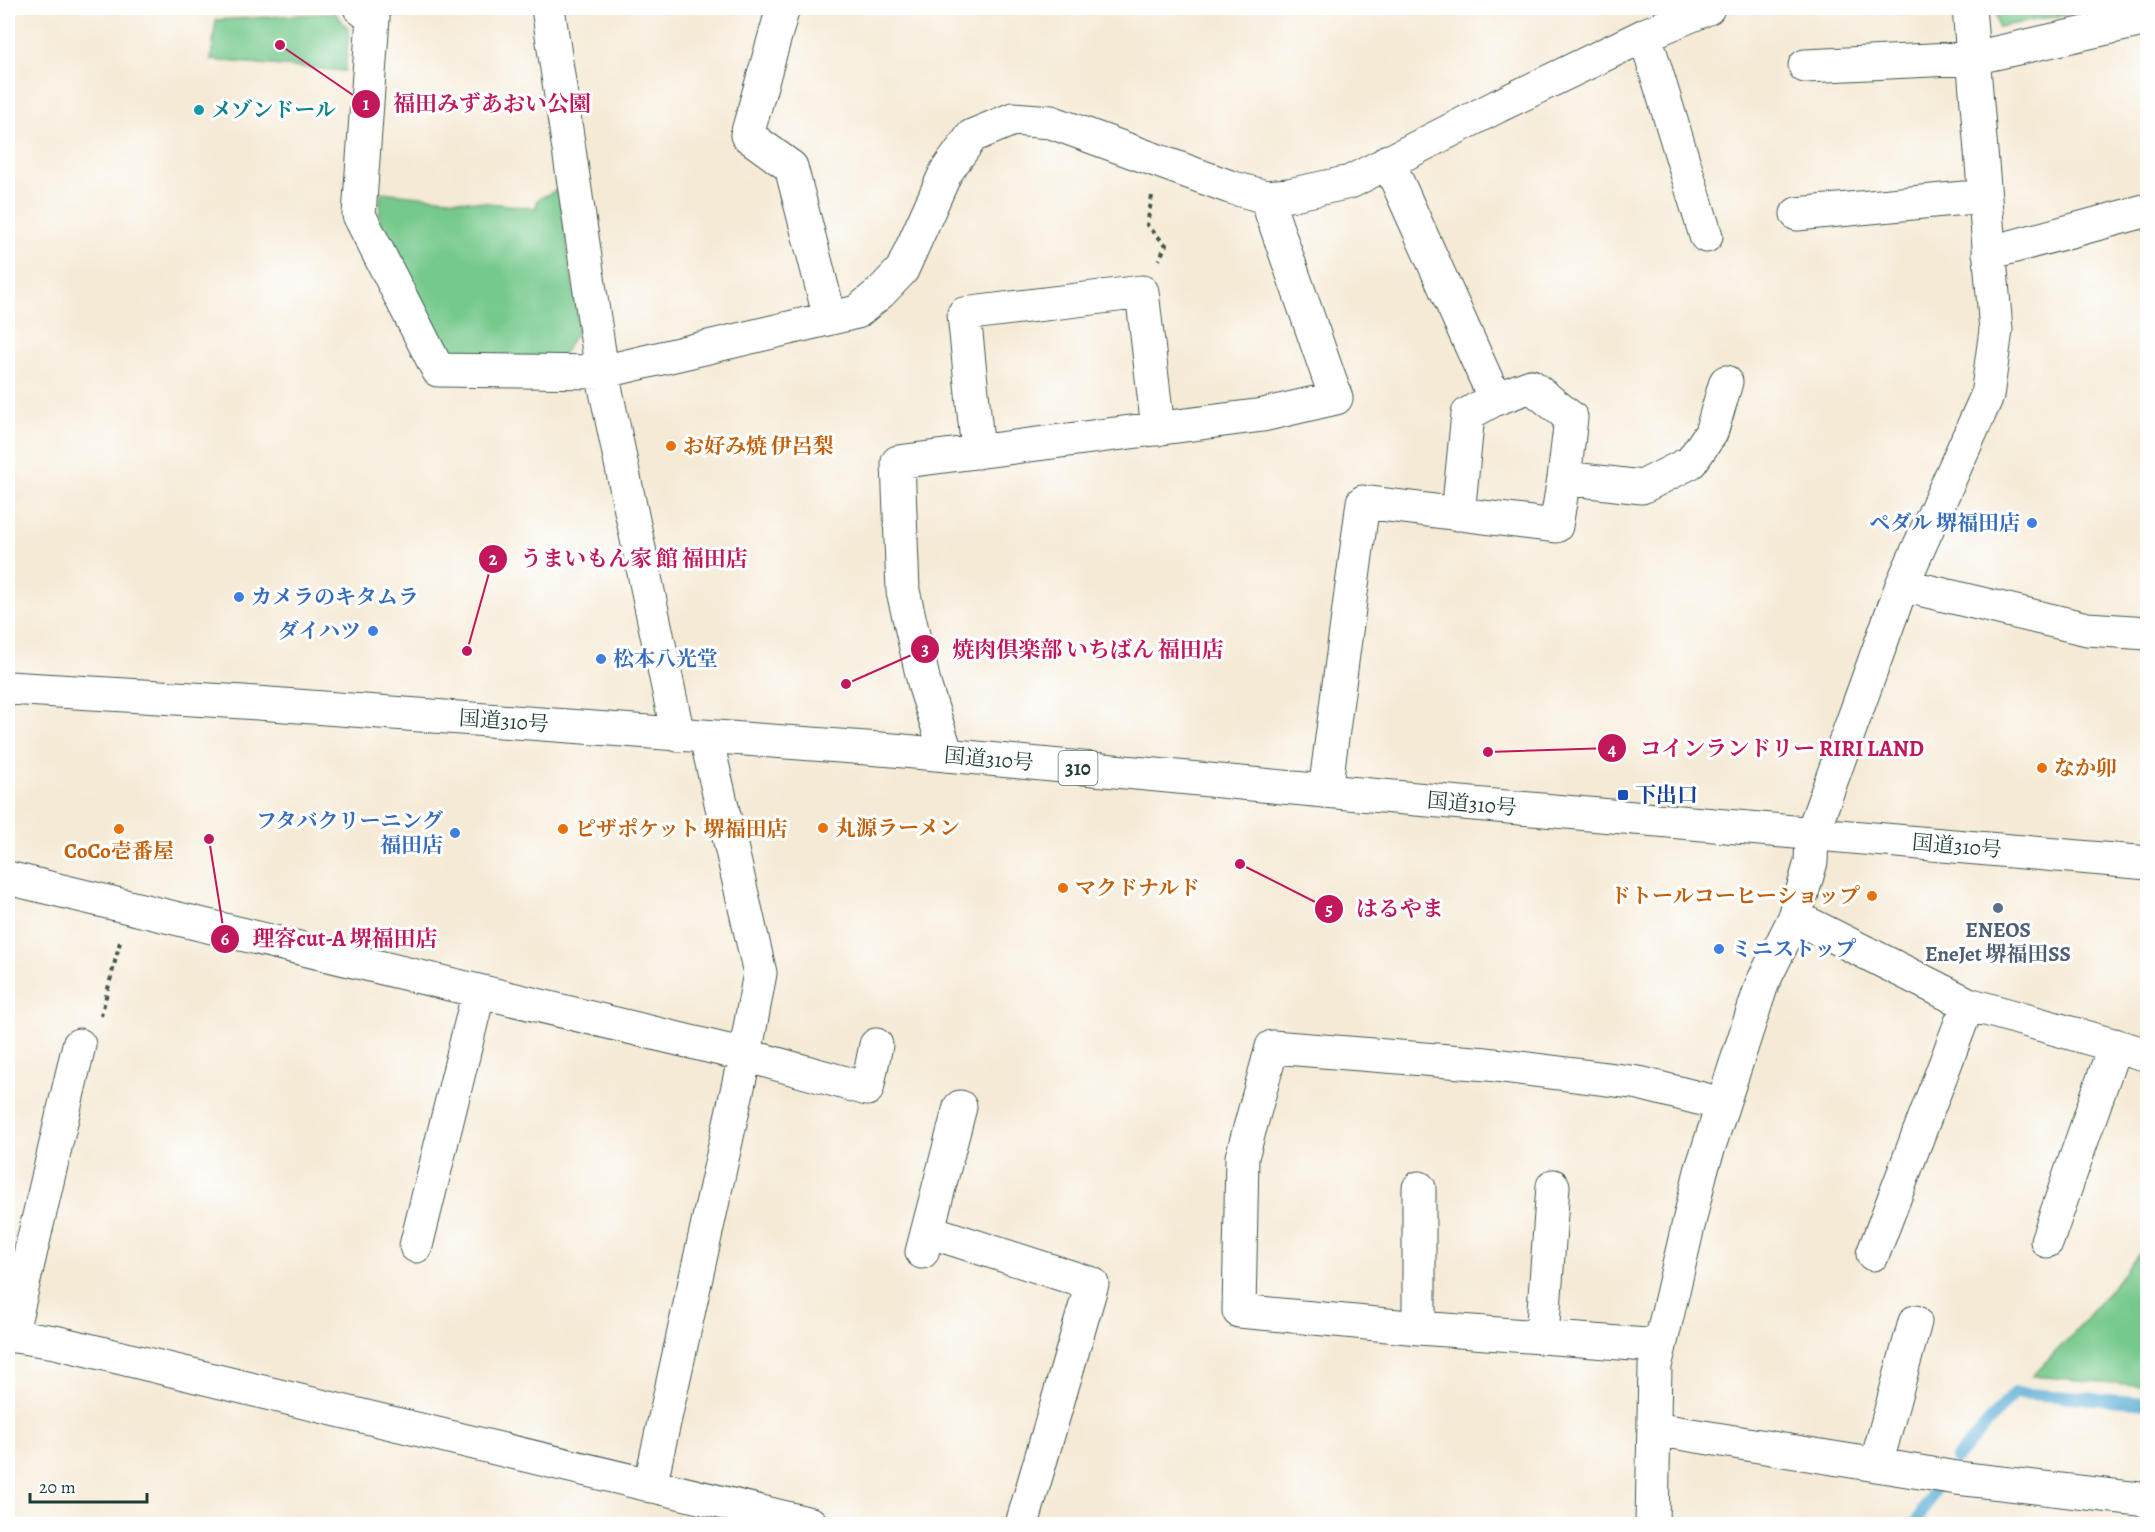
<svg xmlns="http://www.w3.org/2000/svg" width="2155" height="1532" viewBox="0 0 2155 1532" font-family="Alegreya,'Noto Serif JP',serif">
<style>
.green{fill:#76c98c;stroke:#4a8360;stroke-width:1.5}
.lines{fill:none;stroke-linecap:round;stroke-linejoin:round}
.stream{stroke:#57abd3;stroke-width:12}
.minor-casing{stroke:#3f574c;stroke-width:35}
.highway-casing{stroke:#3f574c;stroke-width:35}
.path{stroke:#3f574c;stroke-width:4;stroke-dasharray:4.5 4.5;stroke-linecap:butt}
.minor{stroke:#fff;stroke-width:33}
.highway{stroke:#fff;stroke-width:33}
.culture-dot{fill:#0f9aa8;stroke:#fff;stroke-width:2}
.food-dot{fill:#e8710a;stroke:#fff;stroke-width:2}
.shop-dot{fill:#3f7fe0;stroke:#fff;stroke-width:2}
.transit-dot{fill:#1a4fb4;stroke:#fff;stroke-width:2}
.service-dot{fill:#5c6f8a;stroke:#fff;stroke-width:2}
.labels{text-anchor:middle;dominant-baseline:central;stroke-width:6;stroke-linejoin:round;paint-order:stroke}
.shield{fill:#fff;stroke:#627771;stroke-width:1.5}
.shield-label{font-size:20px;font-weight:bold;fill:#1f3d34}
.culture-label{font-size:21px;font-weight:bold;fill:#0d838f;stroke:#fff;text-anchor:start}
.food-label{font-size:21px;font-weight:bold;fill:#c56008;stroke:#fff;text-anchor:start}
.shop-label{font-size:21px;font-weight:bold;fill:#366cbe;stroke:#fff;text-anchor:end}
.street-label{font-size:21px;fill:#1f3d34;stroke:#fff}
.transit-label{font-size:21px;font-weight:bold;fill:#164399;stroke:#fff;text-anchor:start}
.service-label{font-size:21px;font-weight:bold;fill:#4e5e75;stroke:#fff}
.leader{fill:none;stroke:#c2185b;stroke-width:2}
.callout-dot{fill:#c2185b;stroke:#fff;stroke-width:2}
.mark-label{font-size:18px;text-anchor:middle;font-weight:bold;fill:#fff}
.callout-label{font-size:22px;text-anchor:middle;font-weight:bold;fill:#c2185b;stroke:#fff;stroke-width:6;stroke-linejoin:round;paint-order:stroke}
</style>
<rect width="100%" height="100%" fill="#fff"/>
<filter id="ink" filterUnits="userSpaceOnUse"><feTurbulence type="fractalNoise" baseFrequency=".0167" numOctaves="2"/><feDisplacementMap in="SourceGraphic" scale="12" xChannelSelector="R" yChannelSelector="G"/><feConvolveMatrix kernelMatrix="1 2 1 2 8 2 1 2 1" color-interpolation-filters="sRGB"/></filter>
<filter id="wash" filterUnits="userSpaceOnUse"><feTurbulence type="fractalNoise" baseFrequency=".008" numOctaves="4" result="noise"/><feDisplacementMap in="SourceGraphic" scale="24" xChannelSelector="R" yChannelSelector="G"/><feGaussianBlur stdDeviation="1.35" result="paint"/><feColorMatrix in="noise" values="0 0 0 0 0 0 0 0 0 0 0 0 0 0 0 0 0 1.4 0 .05"/><feComposite in="paint" operator="in"/></filter>
<g filter="url(#wash)">
<rect width="100%" height="100%" fill="#f5ead5"/>
<path class="green" d="M1996,8H2098L1998,27Z
M335,13L349,30L345,71L211,60L216,20Z
M559,189L579,328L561,358L457,355L437,341L379,220L381,192L536,208L537,200Z
M2147,1244V1386L2032,1376L2078,1329Z"/>
<g class="lines">
<path class="stream" d="M1956,1459L2014,1393L2148,1403
M1915,1524L1935,1489"/>
</g>
</g>
<g filter="url(#ink)">
<g class="lines">
<defs>
<path id="minor" d="M360,8L373,18L359,215L438,370L602,372L857,312L881,292L902,270L946,172L972,136L1013,119L1051,122L1230,187L1266,197L1289,195L1350,182L1498,106L1645,35L1708,8
M548,8L602,372L678,735
M783,8L747,135L791,167L830,318
M1645,35L1706,236
M1805,66L1973,58L2148,19
M1388,161L1495,399
M1797,214L1985,196
M1989,253L2148,210
M978,452L964,314L1142,292L1158,429
M1458,514L1468,414L1495,399L1531,386L1571,418L1564,478
M1902,585L2087,629L2148,633
M947,755L925,687L903,591L898,462L1263,415L1336,398L1266,197
M1325,791L1363,502L1556,526L1564,478L1642,487L1691,462L1711,433L1726,382
M8,878L745,1055L867,1089L876,1045
M1795,917L1968,1004L2148,1055
M1419,1188V1328L1239,1311L1242,1157L1272,1047L1487,1064L1639,1083L1722,1104
M928,1231L1092,1284L1022,1524
M2047,1241L2115,1045
M416,1246L479,991
M922,1252L960,1107
M1873,1254L1968,1004
M1419,1328L1660,1346
M8,1335L55,1342L811,1524
M11,1336L79,1045
M1542,1337L1553,1186
M1654,1429L1957,1478L2148,1500
M1876,1465L1915,1322
M650,1486L745,1055L760,973L706,737
M1652,1524L1655,1366L1660,1346L1701,1171L1762,984L1795,917L1811,862L1812,834L1902,585L1987,396L1996,330L1969,8"/>
<path id="highway" d="M8,688L243,702L893,750L1325,791L2148,863"/>
</defs>
<use href="#minor" class="minor-casing"/>
<use href="#highway" class="highway-casing"/>
<path class="path" d="M1152,196L1147,225L1166,245L1159,260
M101,1016L120,942"/>
<use href="#minor" class="minor"/>
<use href="#highway" class="highway"/>
</g>
</g>
<circle class="culture-dot" cx="199" cy="110" r="6"/>
<g class="food-dot">
<circle cx="671" cy="446" r="6"/>
<circle cx="2042" cy="768" r="6"/>
<circle cx="823" cy="828" r="6"/>
<circle cx="119" cy="829" r="6"/>
<circle cx="563" cy="829" r="6"/>
<circle cx="1063" cy="888" r="6"/>
<circle cx="1872" cy="896" r="6"/>
</g>
<g class="shop-dot">
<circle cx="2032" cy="523" r="6"/>
<circle cx="239" cy="597" r="6"/>
<circle cx="373" cy="631" r="6"/>
<circle cx="601" cy="659" r="6"/>
<circle cx="455" cy="833" r="6"/>
<circle cx="1719" cy="949" r="6"/>
</g>
<rect class="transit-dot" x="1617" y="789" width="12" height="12" rx="3"/>
<circle class="service-dot" cx="1998" cy="908" r="6"/>
<g class="labels">
<rect class="shield" x="1058.5" y="751" width="39" height="34" rx="4.5"/>
<g class="shield-label">
<text x="1078" y="768">310</text>
</g>
<g class="culture-label">
<text x="211" y="110">メゾンドール</text>
</g>
<g class="food-label">
<text x="683" y="446">お好み焼 伊呂梨</text>
<text x="2054" y="768">なか卯</text>
<text x="835" y="828">丸源ラーメン</text>
<text x="575" y="829">ピザポケット 堺福田店</text>
<text x="119" y="851" text-anchor="middle">CoCo壱番屋</text>
<text x="1075" y="888">マクドナルド</text>
<text x="1860" y="896" text-anchor="end">ドトールコーヒーショップ</text>
</g>
<g class="shop-label">
<text x="2020" y="523">ペダル 堺福田店</text>
<text x="251" y="597" text-anchor="start">カメラのキタムラ</text>
<text x="361" y="631">ダイハツ</text>
<text x="613" y="659" text-anchor="start">松本八光堂</text>
<text x="443" y="821">フタバクリーニング<tspan x="443" dy="24">福田店</tspan></text>
<text x="1731" y="949" text-anchor="start">ミニストップ</text>
</g>
<g class="street-label">
<text transform="translate(504 721) rotate(4)">国道310号</text>
<text transform="translate(989 759) rotate(5)">国道310号</text>
<text transform="translate(1472 804) rotate(5)">国道310号</text>
<text transform="translate(1957 846) rotate(5)">国道310号</text>
</g>
<g class="transit-label">
<text x="1635" y="795">下出口</text>
</g>
<g class="service-label">
<text x="1998" y="930">ENEOS<tspan x="1998" dy="24">EneJet 堺福田SS</tspan></text>
</g>
</g>
<path class="leader" d="M280 45L366 104M467 651L493 559M846 684L925 649M1488 752L1612 748M1240 864L1329 909M209 839L225 939"/>
<g class="callout-dot">
<circle cx="280" cy="45" r="6"/>
<circle cx="467" cy="651" r="6"/>
<circle cx="846" cy="684" r="6"/>
<circle cx="1488" cy="752" r="6"/>
<circle cx="1240" cy="864" r="6"/>
<circle cx="209" cy="839" r="6"/>
<circle cx="366" cy="104" r="15"/>
<circle cx="493" cy="559" r="15"/>
<circle cx="925" cy="649" r="15"/>
<circle cx="1612" cy="748" r="15"/>
<circle cx="1329" cy="909" r="15"/>
<circle cx="225" cy="939" r="15"/>
</g>
<g class="mark-label">
<text x="366" y="110">1</text>
<text x="493" y="565">2</text>
<text x="925" y="655">3</text>
<text x="1612" y="755">4</text>
<text x="1329" y="915">5</text>
<text x="225" y="945">6</text>
</g>
<g class="callout-label">
<text x="492" y="111">福田みずあおい公園</text>
<text x="634" y="566">うまいもん家 館 福田店</text>
<text x="1088" y="657">焼肉倶楽部 いちばん 福田店</text>
<text x="1782" y="756">コインランドリー RIRI LAND</text>
<text x="1400" y="916">はるやま</text>
<text x="345" y="946">理容cut-A 堺福田店</text>
</g>
<rect width="2155" height="1532" fill="none" stroke="#fff" stroke-width="30"/>
<path d="M30 1493v9h117v-9" fill="none" stroke="#1f3d34" stroke-width="3"/>
<text x="39" y="1493" font-size="18" fill="#1f3d34" stroke="#ffffff" stroke-width="4.5" paint-order="stroke">20 m</text>
</svg>
